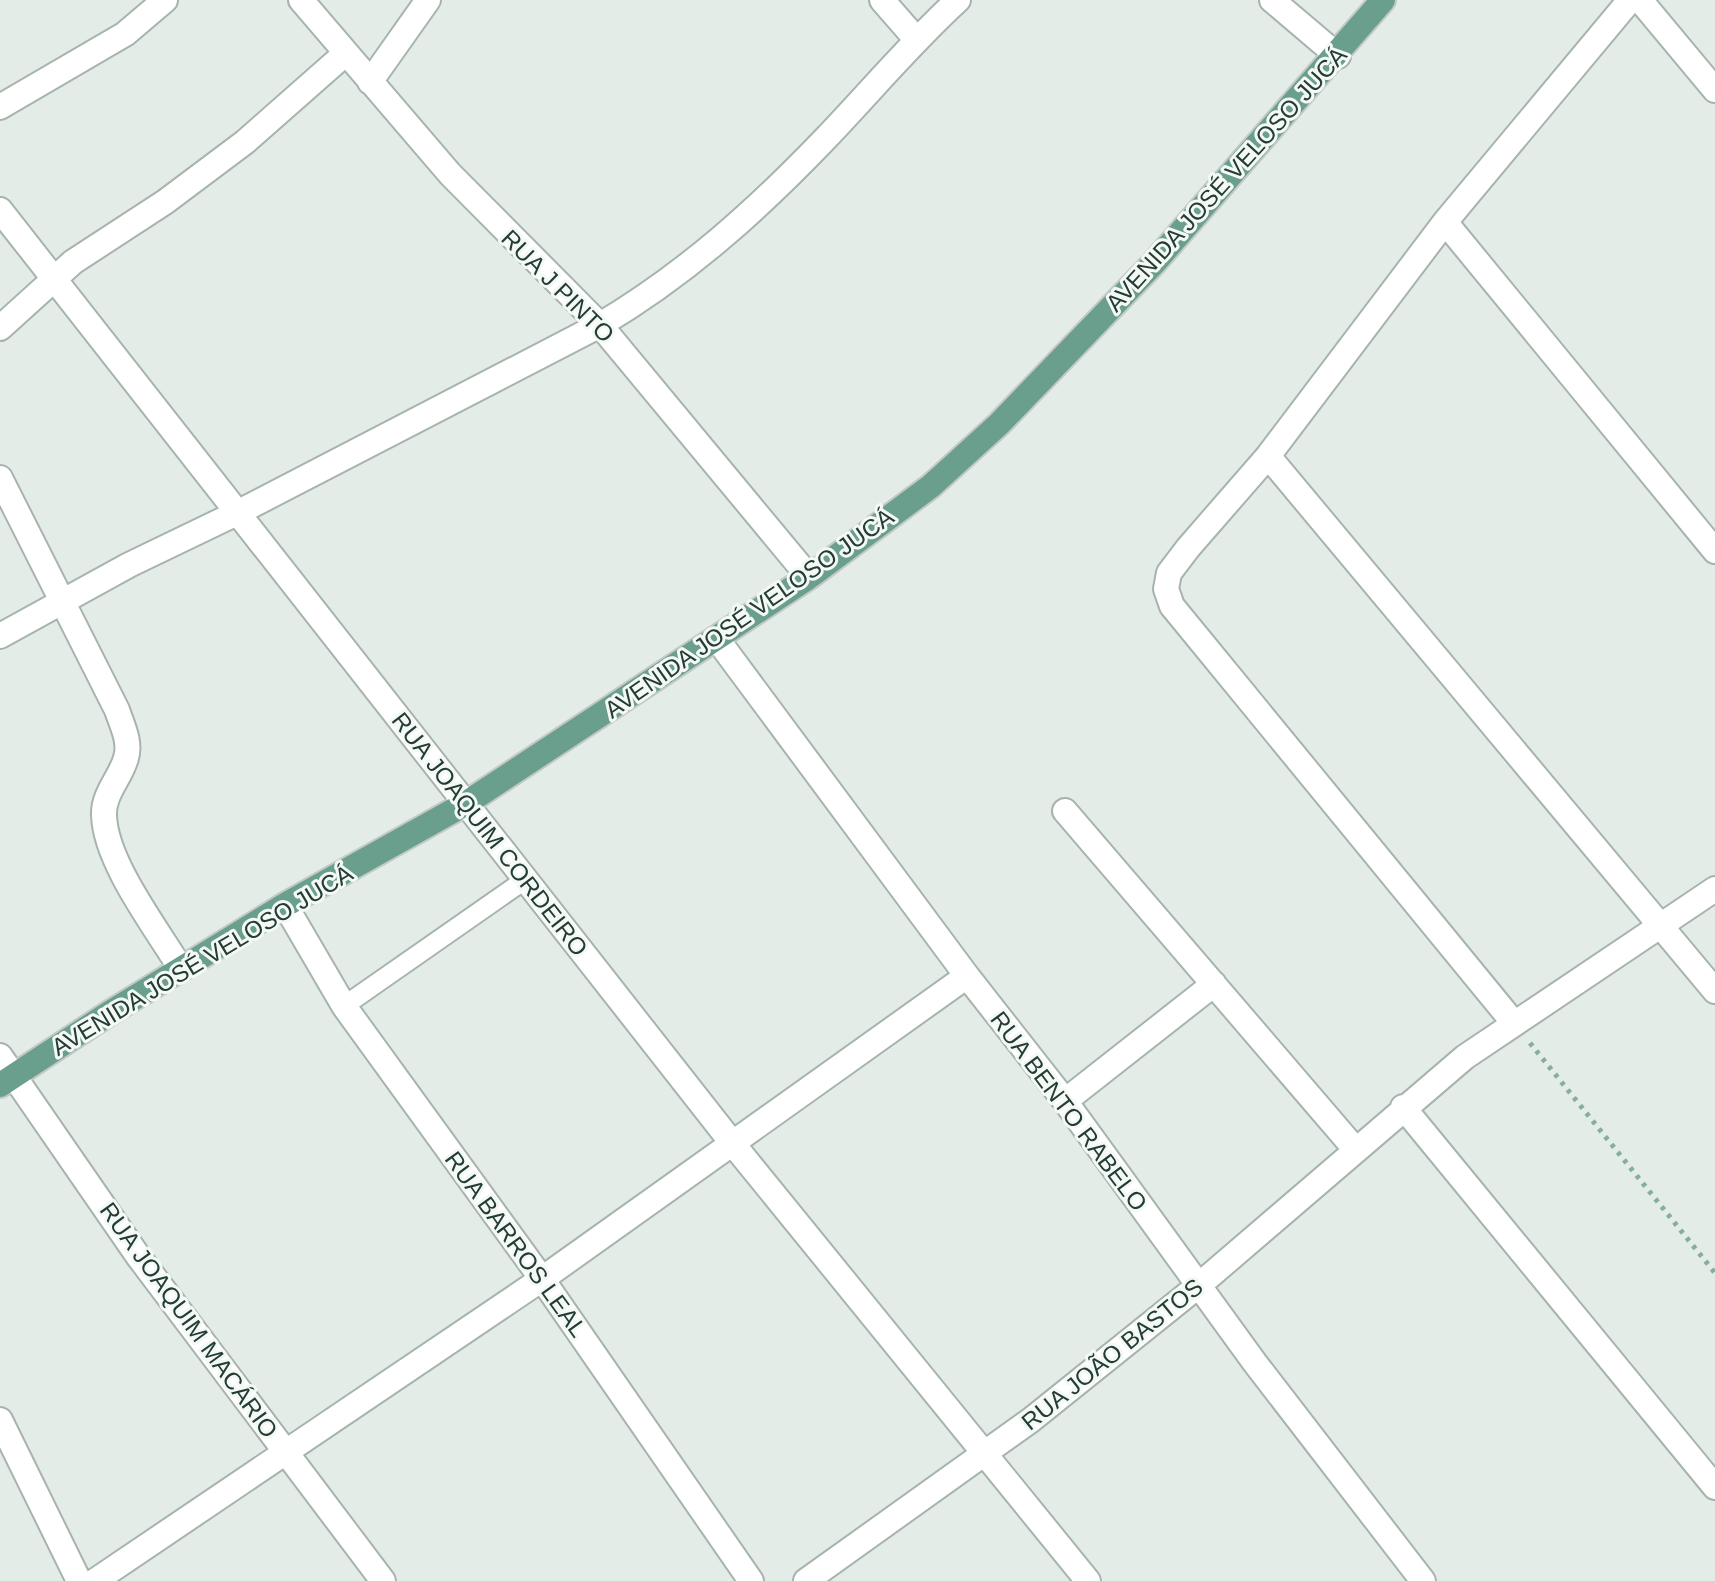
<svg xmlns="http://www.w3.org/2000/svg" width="1715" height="1581" viewBox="0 0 1715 1581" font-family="Arial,sans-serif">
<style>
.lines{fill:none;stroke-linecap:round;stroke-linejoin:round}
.service-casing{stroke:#a7b4ae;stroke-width:22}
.minor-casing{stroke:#a7b4ae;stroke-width:28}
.primary-casing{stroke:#c2c9c6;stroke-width:28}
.path{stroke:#86ae9e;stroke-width:5;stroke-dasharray:4 6;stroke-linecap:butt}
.service{stroke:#fff;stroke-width:18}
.minor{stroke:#fff;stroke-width:24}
.primary{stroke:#6b9f8d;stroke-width:24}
.labels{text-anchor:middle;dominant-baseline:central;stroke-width:6;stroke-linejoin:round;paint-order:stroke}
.street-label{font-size:24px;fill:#243d34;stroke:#f4f9f6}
</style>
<rect width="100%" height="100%" fill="#e4ece8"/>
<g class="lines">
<defs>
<path id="service" d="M344,1006L526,879"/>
<path id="minor" d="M301,0L450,174L600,325L809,577
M882,0L916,39
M1272,0L1338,56
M1640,0L1715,90
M370,82L428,0
M0,107L125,34L165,0
M0,210L733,1144L1088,1581
M1445,222L1715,551
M0,328L73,262L165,202L245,142L346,53
M1268,456L1715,991
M0,478L117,710C122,725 131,742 126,758C121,777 103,794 104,815C105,862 157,929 181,969
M0,636L129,565L237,513L600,325C686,274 757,210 826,138C870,92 911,43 958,0
M717,639L967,976L1065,1101L1255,1363L1423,1581
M1065,811L1355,1149
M285,905L344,1006L542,1279L751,1581
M1513,1022L1172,606L1166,589L1169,573L1188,548L1268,456L1445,222L1630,0
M0,1056L138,1256L383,1581
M1065,1101L1214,984
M1403,1107L1715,1487
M0,1420L79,1581
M95,1581L542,1279L967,976
M806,1581L1031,1420L1198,1286L1465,1057L1715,889"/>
<path id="primary" d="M0,1085L108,1014L285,905L465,804L809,577L931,486L999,424L1154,263L1383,0"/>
</defs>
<use href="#service" class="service-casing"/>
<use href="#minor" class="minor-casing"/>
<use href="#primary" class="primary-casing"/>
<path class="path" d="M1530,1043L1715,1273"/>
<use href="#service" class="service"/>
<use href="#minor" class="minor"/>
<use href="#primary" class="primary"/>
</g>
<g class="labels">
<g class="street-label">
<text transform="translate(1226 179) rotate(-48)">AVENIDA JOSÉ VELOSO JUCÁ</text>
<text transform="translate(558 286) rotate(45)">RUA J PINTO</text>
<text transform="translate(749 613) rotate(-35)">AVENIDA JOSÉ VELOSO JUCÁ</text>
<text transform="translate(490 834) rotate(52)">RUA JOAQUIM CORDEIRO</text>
<text transform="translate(202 960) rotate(-31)">AVENIDA JOSÉ VELOSO JUCÁ</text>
<text transform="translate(1069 1111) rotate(53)">RUA BENTO RABELO</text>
<text transform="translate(516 1244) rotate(54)">RUA BARROS LEAL</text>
<text transform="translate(189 1320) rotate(54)">RUA JOAQUIM MACÁRIO</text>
<text transform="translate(1112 1354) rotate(-39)">RUA JOÃO BASTOS</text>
</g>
</g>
</svg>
